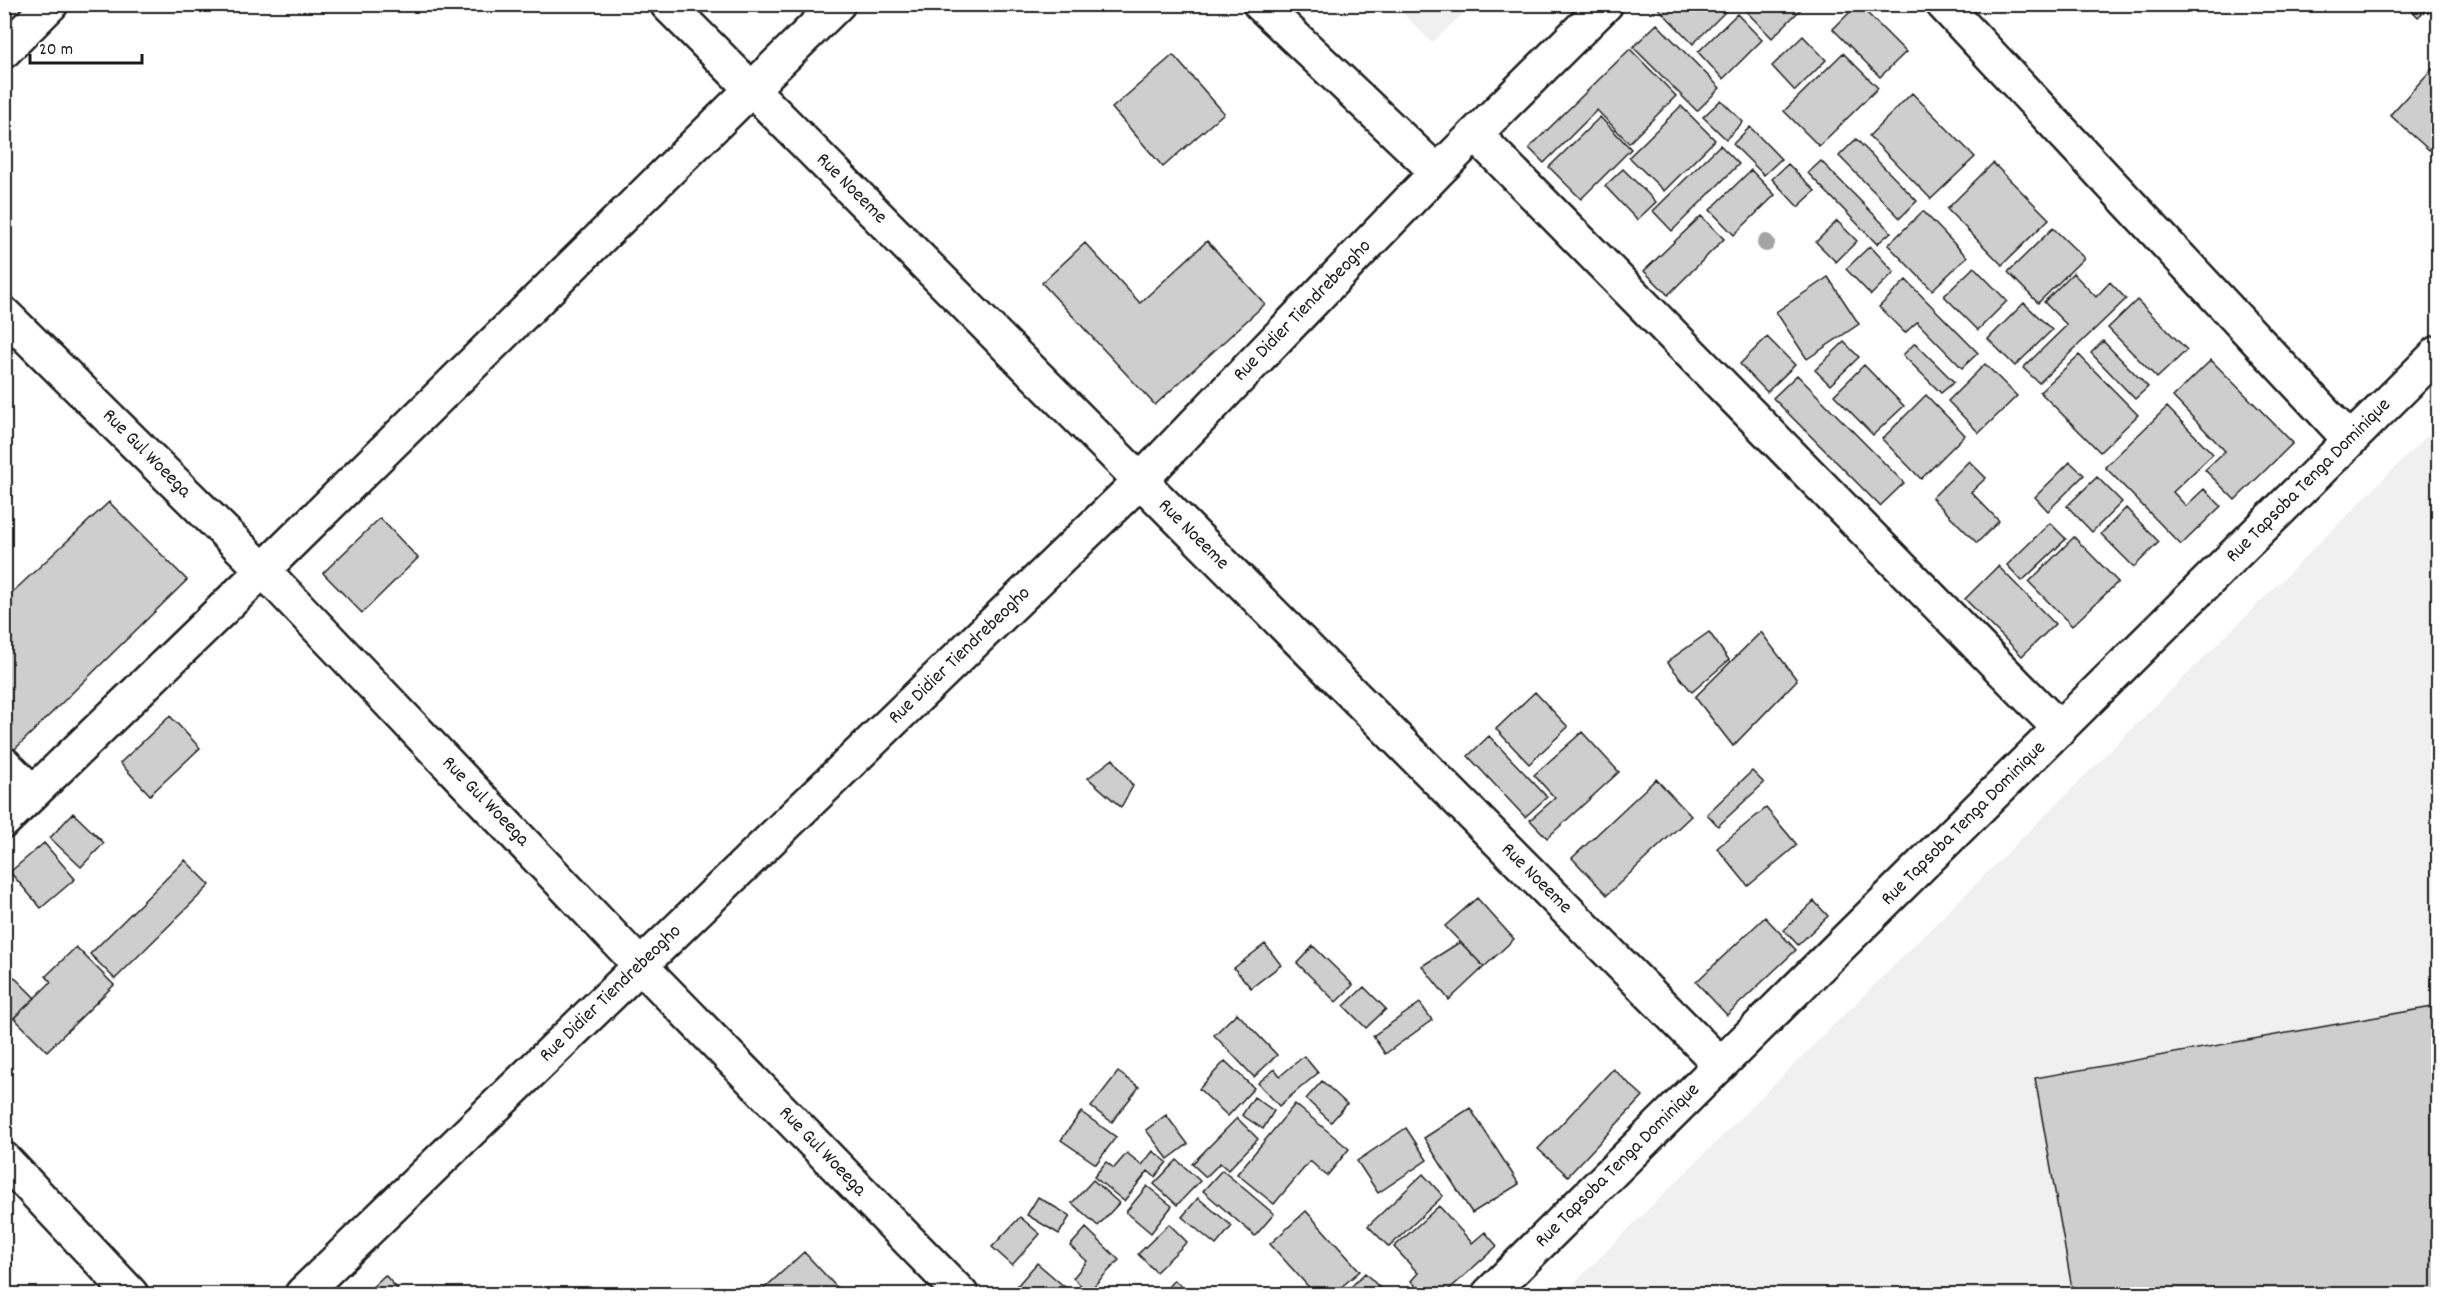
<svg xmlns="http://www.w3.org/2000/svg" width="2443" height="1299" viewBox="0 0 2443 1299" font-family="Dekko,sans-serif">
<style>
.built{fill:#f0f0f0}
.building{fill:#cecece;stroke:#1c1c1c;stroke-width:1.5}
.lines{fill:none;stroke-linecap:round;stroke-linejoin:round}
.minor-casing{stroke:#1c1c1c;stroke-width:38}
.major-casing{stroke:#1c1c1c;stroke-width:38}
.minor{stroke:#fff;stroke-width:33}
.major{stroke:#fff;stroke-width:33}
.tree{fill:#a3a3a3}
.labels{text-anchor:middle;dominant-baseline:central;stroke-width:4.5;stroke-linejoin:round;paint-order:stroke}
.street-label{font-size:20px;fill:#1c1c1c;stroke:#fff}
</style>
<rect width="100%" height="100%" fill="#fff"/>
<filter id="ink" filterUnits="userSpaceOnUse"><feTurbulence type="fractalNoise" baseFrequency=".0167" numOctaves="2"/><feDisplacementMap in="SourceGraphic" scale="12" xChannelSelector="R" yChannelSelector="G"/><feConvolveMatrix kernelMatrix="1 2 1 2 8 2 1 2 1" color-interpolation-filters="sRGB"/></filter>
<g filter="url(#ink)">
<path class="built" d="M1395,5H1472L1432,43Z
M2438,425V1294H1563Z"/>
<path class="building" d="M1661,4H1726L1729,8L1693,44L1658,8Z
M1739,4H1806L1772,38Z
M1858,4L1906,52L1880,77L1833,29Z
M2406,4H2432L2418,17Z
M1737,14L1762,40L1723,79L1698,52Z
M1657,24L1720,88L1697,111L1633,47Z
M1803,36L1826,60L1795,91L1772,66Z
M1630,49L1676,96L1629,143L1597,110L1544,163L1529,148Z
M1843,53L1878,88L1819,146L1784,111Z
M1173,55L1224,113L1163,167L1112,108Z
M2432,69L2438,74V139L2429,150L2390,115Z
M1912,93L1975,157L1931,199L1869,136Z
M1721,100L1743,122L1726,139L1703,117Z
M1681,106L1715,140L1664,191L1629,157Z
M1600,117L1631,149L1581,199L1549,167Z
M1750,127L1781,159L1764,175L1733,144Z
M1856,139L1917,201L1900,218L1839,156Z
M1720,145L1739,164L1672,231L1653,211Z
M1821,161L1891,232L1877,244L1808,173Z
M1993,163L2049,219L2002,265L1947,209Z
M1788,164L1815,191L1798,207L1772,179Z
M1623,169L1656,202L1637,220L1605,186Z
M1751,170L1775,195L1734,235L1710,210Z
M1923,211L1967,257L1932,290L1888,245Z
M1701,216L1724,239L1668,295L1644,271Z
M1837,221L1857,241L1836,262L1816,242Z
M2053,228L2084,258L2038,303L2008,272Z
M1207,241L1265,304L1155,405L1042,283L1085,243L1140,303Z
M1870,246L1894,272L1871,295L1846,269Z
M1974,267L2007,301L1978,330L1944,296Z
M2073,273L2096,297L2110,282L2126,299L2039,383L2023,368L2067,325L2044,302Z
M1828,277L1859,324L1807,359L1776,312Z
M1906,280L1978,353L1962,368L1917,322L1905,333L1879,307Z
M2137,300L2187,350L2157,378L2108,328Z
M2024,303L2052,330L2015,366L1988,339Z
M1767,337L1795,365L1767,392L1740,364Z
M2103,341L2148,387L2135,399L2091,353Z
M1844,342L1859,357L1830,385L1815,370Z
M1915,343L1954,382L1941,393L1903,355Z
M2079,355L2138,415L2100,452L2040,392Z
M2211,360L2293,443L2235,500L2205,470L2225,451L2173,397Z
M1985,364L2017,396L1979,433L1948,401Z
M1864,365L1904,406L1873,435L1834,395Z
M1797,375L1904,483L1880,506L1773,398Z
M1926,395L1965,435L1921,479L1882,439Z
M2167,407L2213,454L2173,492L2186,506L2204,489L2221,506L2181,545L2105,467Z
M1969,461L1986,478L1971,492L1999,521L1977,543L1932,498Z
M2070,462L2084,475L2048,511L2035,497Z
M2097,477L2122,502L2092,532L2067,506Z
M109,502L187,580L13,751L4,743V600Z
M2126,508L2159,542L2134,567L2101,534Z
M380,518L418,558L362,613L323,573Z
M2050,523L2066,539L2022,581L2007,565Z
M2074,537L2118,582L2072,626L2029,582Z
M1998,566L2055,624L2022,656L1965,599Z
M1709,632L1729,660L1692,692L1667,662Z
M1761,632L1797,680L1733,746L1695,697Z
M1535,692L1568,727L1529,764L1496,729Z
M170,716L200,748L150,795L120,763Z
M1582,732L1619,772L1547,838L1530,820L1555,798L1534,775Z
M1489,736L1547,797L1525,817L1468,756Z
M1113,759L1133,786L1121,807L1088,778Z
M1752,771L1764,783L1718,826L1707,814Z
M1656,779L1691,816L1607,895L1572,858Z
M1766,808L1797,845L1748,886L1717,848Z
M73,813L104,843L81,867L50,838Z
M44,843L75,879L41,908L10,872Z
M185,860L210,885L115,979L90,954Z
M1477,898L1514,939L1484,967L1445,926Z
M1814,901L1828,916L1798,945L1784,930Z
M1765,917L1796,950L1727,1015L1696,982Z
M1460,942L1484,967L1449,1000L1422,966Z
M1265,944L1281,965L1251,988L1234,968Z
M1313,946L1353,985L1336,1002L1297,963Z
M76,947L114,985L47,1051L14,1018L51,982L46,976Z
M4,967L35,998L4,1027Z
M1364,987L1386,1009L1366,1028L1344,1006Z
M1420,1003L1432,1020L1385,1054L1373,1036Z
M2438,1006V1294H2073L2035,1078Z
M1237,1013L1277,1055L1254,1077L1214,1035Z
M1304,1056L1318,1073L1279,1106L1258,1083L1275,1069L1280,1076Z
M1225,1061L1254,1088L1228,1116L1199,1089Z
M1613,1069L1643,1096L1568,1176L1538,1149Z
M1118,1072L1139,1087L1112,1122L1091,1107Z
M1322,1081L1347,1104L1331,1122L1306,1099Z
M1254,1097L1274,1111L1263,1129L1242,1115Z
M1295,1104L1349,1149L1327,1176L1310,1161L1274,1204L1237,1174Z
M1470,1108L1519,1184L1472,1213L1424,1138Z
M1081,1112L1116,1137L1096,1164L1061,1140Z
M1166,1115L1188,1144L1168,1159L1146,1130Z
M1237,1118L1258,1139L1228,1170L1220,1163L1206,1177L1192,1164Z
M1406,1128L1427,1160L1378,1193L1357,1161Z
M1153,1151L1167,1162L1155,1177L1148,1171L1124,1201L1094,1177L1106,1162L1114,1168L1127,1153L1142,1165Z
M1177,1160L1200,1181L1177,1205L1154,1184Z
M1222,1170L1274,1214L1255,1236L1203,1191Z
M1423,1174L1443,1196L1389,1247L1368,1226Z
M1093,1180L1119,1203L1098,1226L1072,1203Z
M1147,1186L1172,1206L1151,1233L1126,1212Z
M1038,1197L1070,1216L1059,1234L1027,1215Z
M1198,1198L1232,1226L1216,1245L1182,1217Z
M1439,1206L1472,1243L1485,1232L1497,1246L1444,1294H1424L1411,1281L1418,1273L1394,1247Z
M1306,1211L1360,1271L1333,1294H1315L1270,1244Z
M1020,1217L1040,1234L1012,1265L992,1247Z
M1169,1224L1187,1242L1156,1272L1138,1254Z
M1086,1228L1119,1260L1088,1292L1073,1278L1087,1261L1070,1246Z
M804,1252L843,1294H758Z
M1037,1263L1073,1294H1010Z
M1365,1273L1386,1294H1344Z
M385,1275L402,1294H365Z
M1174,1280L1191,1294H1162Z"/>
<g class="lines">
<defs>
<path id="minor" d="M667,4L1720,1064
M1260,4L1437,172
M1943,4L2350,440
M1475,134L2060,729
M4,314L263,570L640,965L961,1294
M4,764L32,792
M4,821L263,570L838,4
M4,1159L131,1294
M302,1294L1140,481L1437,172L1606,4
M1489,1294L2438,353"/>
<path id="major" d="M4,51L51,4"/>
</defs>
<use href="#minor" class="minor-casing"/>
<use href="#major" class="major-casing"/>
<use href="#minor" class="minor"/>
<use href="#major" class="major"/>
</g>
<circle class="tree" cx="1766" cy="243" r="9"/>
</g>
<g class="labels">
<g class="street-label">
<text transform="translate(851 189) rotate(45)">Rue Noeeme</text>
<text transform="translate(1303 311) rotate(-46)">Rue Didier Tiendrebeogho</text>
<text transform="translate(146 454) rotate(45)">Rue Gul Woeega</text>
<text transform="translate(2309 481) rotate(-45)">Rue Tapsoba Tenga Dominique</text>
<text transform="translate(1193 535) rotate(45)">Rue Noeeme</text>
<text transform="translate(960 656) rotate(-44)">Rue Didier Tiendrebeogho</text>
<text transform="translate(485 802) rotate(46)">Rue Gul Woeega</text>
<text transform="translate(1964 824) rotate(-45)">Rue Tapsoba Tenga Dominique</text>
<text transform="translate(1536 879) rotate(45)">Rue Noeeme</text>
<text transform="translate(611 994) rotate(-44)">Rue Didier Tiendrebeogho</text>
<text transform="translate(822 1152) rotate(46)">Rue Gul Woeega</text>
<text transform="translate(1618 1166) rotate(-45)">Rue Tapsoba Tenga Dominique</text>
</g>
</g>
<rect width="2443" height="1299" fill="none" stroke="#fff" stroke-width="24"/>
<rect x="12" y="12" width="2419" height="1275" fill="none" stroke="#1c1c1c" stroke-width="2" filter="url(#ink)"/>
<path d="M30 54v9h112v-9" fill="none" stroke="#1c1c1c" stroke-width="3"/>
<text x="39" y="54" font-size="18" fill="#1c1c1c" stroke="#ffffff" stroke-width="4.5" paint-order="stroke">20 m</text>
</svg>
